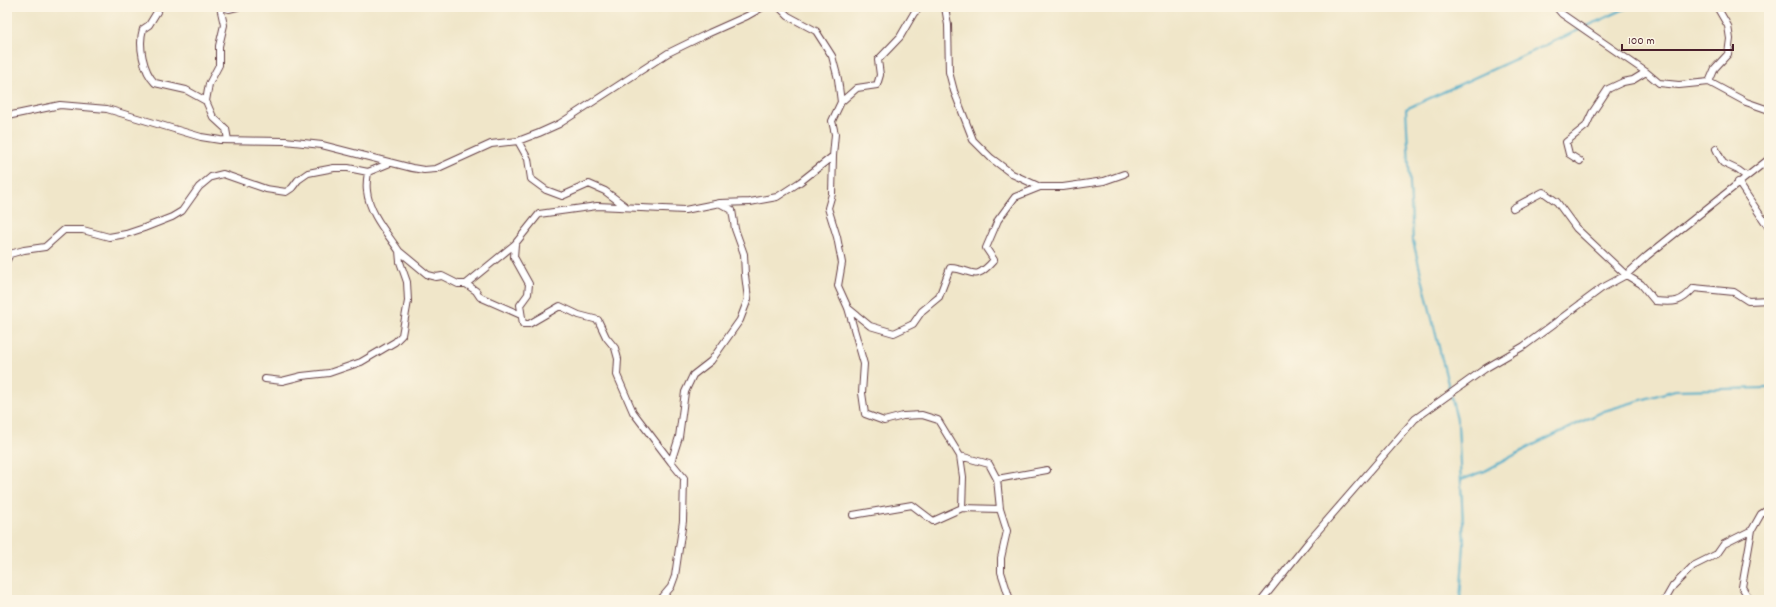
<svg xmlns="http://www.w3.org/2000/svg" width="1776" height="607" viewBox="0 0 1776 607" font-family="Dekko,sans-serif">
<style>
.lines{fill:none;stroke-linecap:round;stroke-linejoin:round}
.stream{stroke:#49abc9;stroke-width:2}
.minor-casing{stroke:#633d43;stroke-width:8}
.minor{stroke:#fff;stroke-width:6}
</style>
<rect width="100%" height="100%" fill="#fcf5e5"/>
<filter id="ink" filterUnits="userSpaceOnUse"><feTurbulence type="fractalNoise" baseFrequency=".025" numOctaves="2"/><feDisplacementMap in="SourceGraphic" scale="8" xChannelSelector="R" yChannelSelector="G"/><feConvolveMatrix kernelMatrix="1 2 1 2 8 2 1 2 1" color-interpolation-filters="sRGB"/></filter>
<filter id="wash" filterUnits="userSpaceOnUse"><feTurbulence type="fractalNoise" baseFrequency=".012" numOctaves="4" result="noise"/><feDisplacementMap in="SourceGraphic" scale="16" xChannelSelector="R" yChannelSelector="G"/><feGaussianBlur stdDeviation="0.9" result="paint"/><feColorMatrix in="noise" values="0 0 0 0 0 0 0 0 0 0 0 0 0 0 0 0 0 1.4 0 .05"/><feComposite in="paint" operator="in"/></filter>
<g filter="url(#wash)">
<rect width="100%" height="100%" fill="#f0e6c9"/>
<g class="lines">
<path class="stream" d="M1585,27L1629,7
M1450,392L1413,241L1406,109L1581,29
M1451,396L1458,424L1464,544L1460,600
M1461,480L1485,471L1531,446L1604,411L1675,390L1769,388"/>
</g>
</g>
<g filter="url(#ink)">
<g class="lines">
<defs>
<path id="minor" d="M160,7L149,25L143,29C138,45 143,71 155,83L186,90L206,101
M220,7L224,25L219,46V65L209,84L206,101L213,117L226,129L228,140
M222,7L229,9L237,7
M779,7L788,16L816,31L832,56L838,79L841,102
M945,7L948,25L949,72L954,91L973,140L991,158L1012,174L1040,187H1063L1104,181L1124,174
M1556,7L1562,14L1646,72L1659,83L1679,85L1709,82L1746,102L1769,110
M1709,82L1715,68L1728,54L1730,39L1728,26L1717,7
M7,116L60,105L107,109L201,137L220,140L285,141L322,145L412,168L424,170L436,169L491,144L518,141L539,133L559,124L668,53L709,33L747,16L763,7
M518,141L528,159L531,179L546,190L562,196L589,184L605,191L625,206
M1716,149L1723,163L1738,170L1746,176
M833,156L835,134L832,121L841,102L857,88L877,85L880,75L878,60L900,37L914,13L921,7
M1580,161L1569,154L1566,142L1586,126L1592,113L1608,89L1623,82L1633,80L1646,72
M368,172C367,178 366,185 367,191C369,213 387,233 399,251
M1738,182L1769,228
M1513,208L1543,192L1557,202L1576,228L1626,275L1641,284L1655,301C1674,303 1681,303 1694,288L1734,292L1748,301L1769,300
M515,244L514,257L529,284L528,294L520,305L523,324H529L560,306L579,315L598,320L606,337L615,348L618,359L617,375L633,412L671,462
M7,260L10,254L24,250L45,247L64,230H83L109,237L126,234L144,228L172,217L182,211L199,187L211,177L223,174L266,189L286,192L292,188L298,180L308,173L334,168H348L368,172L390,163
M466,284L476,291L480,297L521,315
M848,308L870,326L894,333L913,324L922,311L939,297L950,268C974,269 973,284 994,260L986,248L998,220L1015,197L1040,187
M265,379L282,381L302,376L329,373L361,362L395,342L402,335L408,301L407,282L400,262L399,251L428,275L436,277L442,276L458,284H466L515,244L539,214L597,206L685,210L720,203L750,202L777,197L800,182L833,156L832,194L828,208L837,237L842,263L838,286L848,308L864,364L862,393L865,414L884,421L903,416L922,415L938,420L960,456L989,464L997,479L1047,470
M997,479L1000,509L1007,531L1001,558V572L1010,600
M962,508L1000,509
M853,515L912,505L933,521L962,508L963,477L960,456
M660,600L671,587L675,576L683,521L684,478L671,462L679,437L685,392L693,375L711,361L740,320L748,299L745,275L744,254L735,229L732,210L721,204
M1262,600L1310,540L1415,419L1486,368L1524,346L1602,288L1626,275L1647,256L1769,159
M1665,600L1673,586L1693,566L1717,554L1724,544L1752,530L1761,514L1769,509
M1750,600L1742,587L1752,530"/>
</defs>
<use href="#minor" class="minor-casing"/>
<use href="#minor" class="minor"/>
</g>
</g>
<rect width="1776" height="607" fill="none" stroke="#fcf5e5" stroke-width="24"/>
<path d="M1622 44v6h111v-6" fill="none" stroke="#4a1f2b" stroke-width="2"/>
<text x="1628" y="44" font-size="12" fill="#4a1f2b" stroke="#fcf5e5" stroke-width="3" paint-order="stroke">100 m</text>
</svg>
